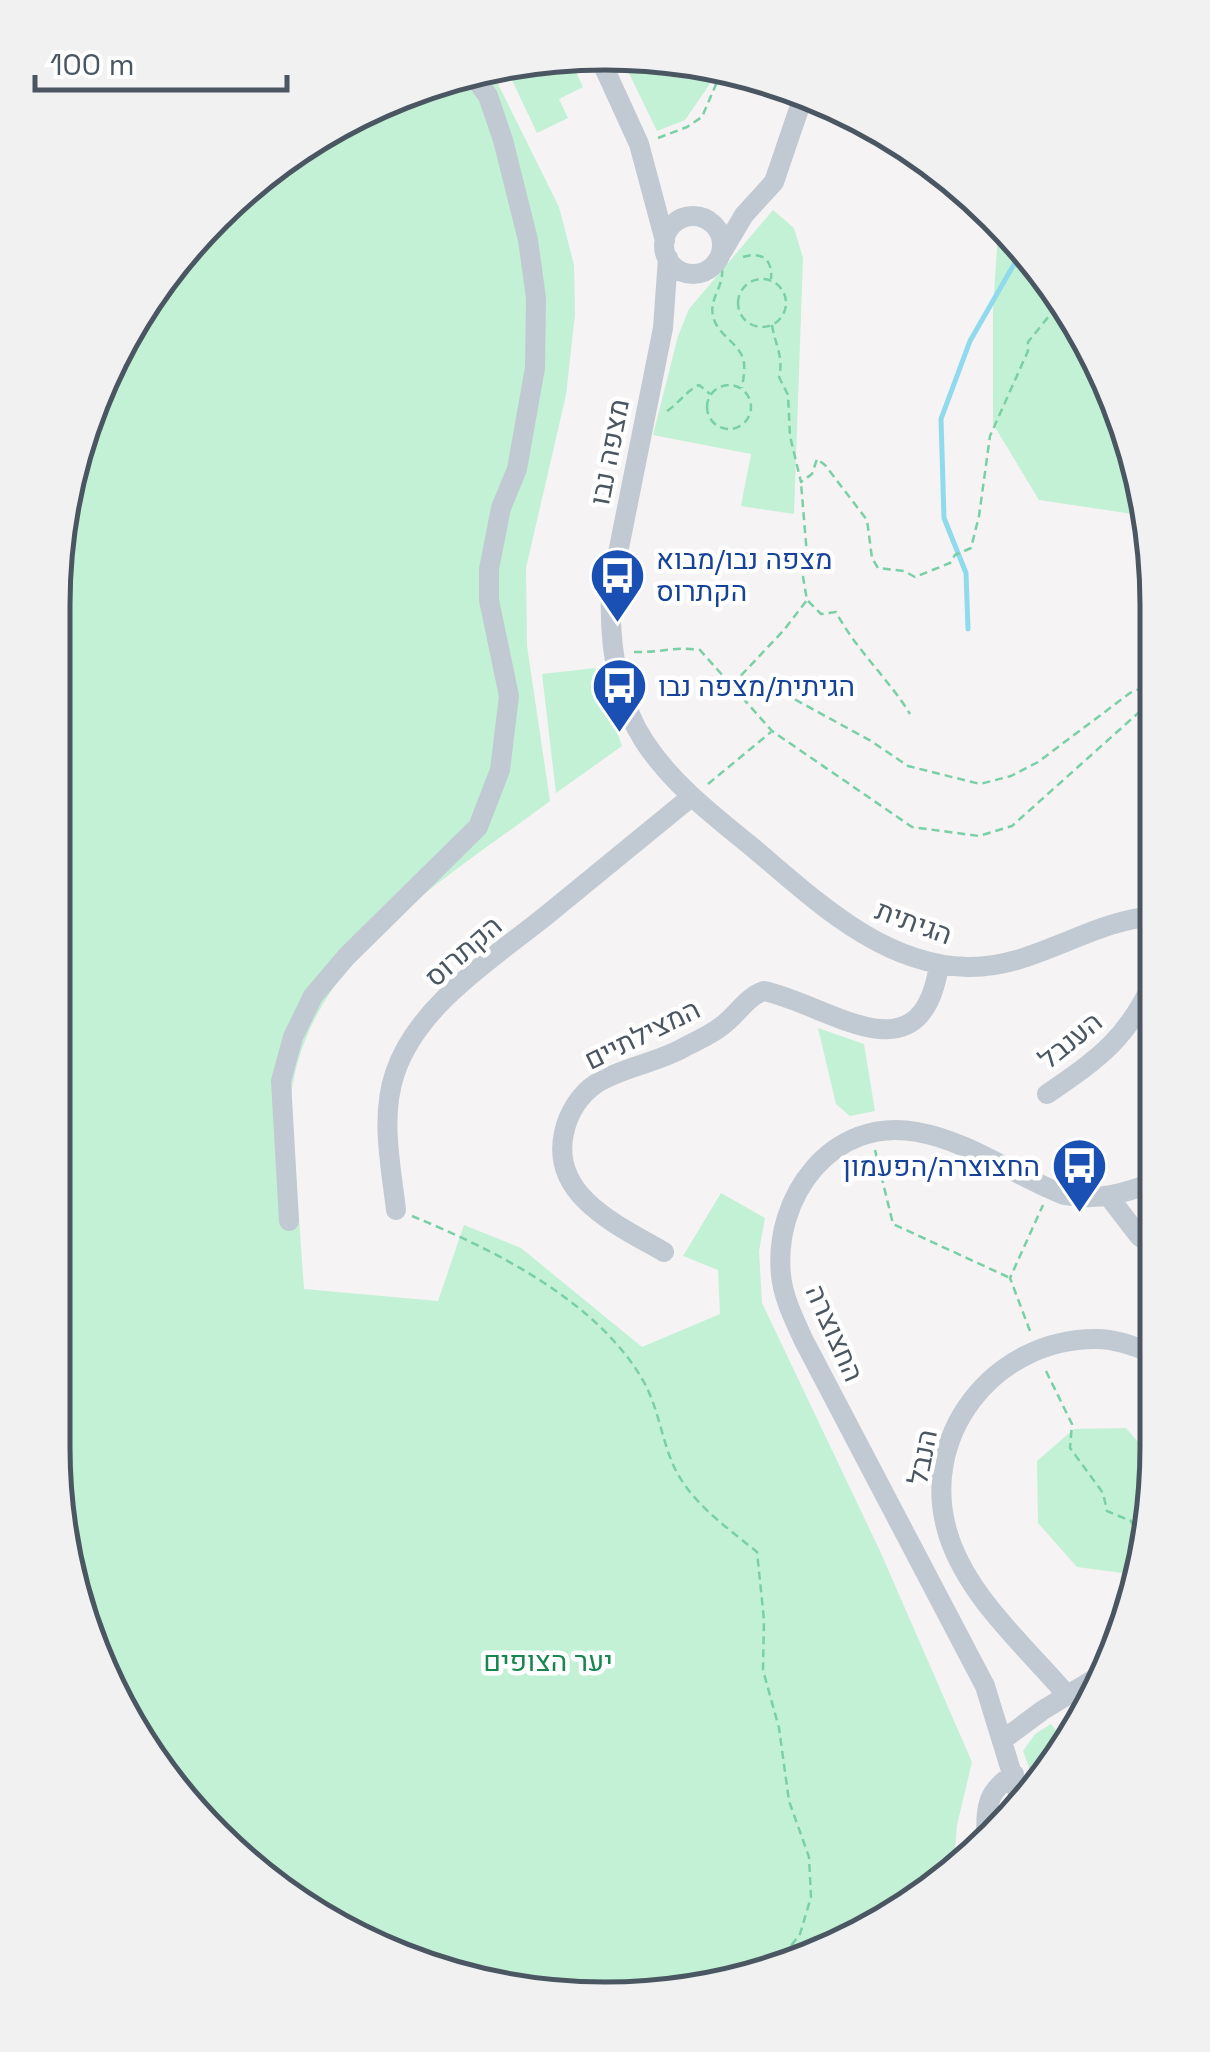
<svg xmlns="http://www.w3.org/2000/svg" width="1210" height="2052" viewBox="0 0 1210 2052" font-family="'Space Grotesk',Heebo,sans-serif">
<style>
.green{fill:#c3f1d5}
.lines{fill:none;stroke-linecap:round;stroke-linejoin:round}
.stream{stroke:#90daee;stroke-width:5}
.path{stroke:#7ad0a6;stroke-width:2.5;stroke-dasharray:8 5;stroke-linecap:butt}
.minor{stroke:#c1cad2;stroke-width:20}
.labels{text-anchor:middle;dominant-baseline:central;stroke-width:9;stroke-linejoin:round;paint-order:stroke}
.street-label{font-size:28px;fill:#4a5661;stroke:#fff}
.transit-label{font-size:28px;fill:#164399;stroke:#fff;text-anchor:start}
.park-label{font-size:28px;fill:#17864f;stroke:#fff}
.rim{fill:none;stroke:#4a5661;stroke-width:5}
</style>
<rect width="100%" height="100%" fill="#f5f3f3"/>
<path class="green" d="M547,63H572L583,87L559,99L568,118L537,133L512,80Z
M624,63H712L716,75L685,120L657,131Z
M489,66L559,207L574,265L575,314L566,395L526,568L527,646L550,801C452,875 317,951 293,1083C288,1107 293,1135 295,1159C298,1203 301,1246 304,1289L438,1301L464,1225L521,1248L642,1347L720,1314L718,1270L683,1256L721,1193L765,1218L759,1251L762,1303L880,1551L972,1762L957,1825L953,1873L816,1958L641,1998L461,1981L298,1906L166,1783L82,1624L53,1447L54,568L82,427L145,299L298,146Z
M773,210L794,228L803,258L794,514L741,506L751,454L653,435L678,336L689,309Z
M999,218L1083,328L1128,428L1146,516L1039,500L993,424V308Z
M595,668L622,746L556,793L542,674Z
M818,1028L864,1044L875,1111L850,1116L836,1104Z
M1126,1428L1156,1463V1484L1138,1575L1077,1567L1038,1523L1037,1461L1074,1429Z
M1051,1724L1068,1746L1036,1786L1023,1751L1035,1734Z"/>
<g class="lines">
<path class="stream" d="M968,629L966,573L944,518L941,419L970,341L1017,259L1024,252"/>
<path class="path" d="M658,138L687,127L702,117L723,68
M743,257C761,251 773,259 771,279
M722,269C724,287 709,298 713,316C717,336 742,344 744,363C745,371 743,381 742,388
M738 303a24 24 0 1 1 48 0a24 24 0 1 1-48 0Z
M772,325C775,345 784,356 779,377L788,395L790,436L801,482L812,474L817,459L825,465L867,520L872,558L878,568L904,571L915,577L950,563L955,555L971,548L979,516L990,436L1028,351V342L1062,300
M707 407a22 22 0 1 1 44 0a22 22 0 1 1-44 0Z
M667,411C679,403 686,391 699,385L710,394
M808,601L821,614L836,612C856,650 888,678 910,714
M634,652C657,653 678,646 700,650L772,731L912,827L979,836L1012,826L1146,706L1156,703
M732,685L784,630L807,600L803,577L808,567L801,483
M733,686L774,688L871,741L908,766L980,784L1011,776L1038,762L1130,693L1156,682
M708,784L771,732
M875,1150L893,1224L1008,1277
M412,1216C495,1250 600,1302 645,1384C657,1407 661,1433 670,1457C685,1499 724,1525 757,1552L764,1620L763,1670L779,1728L789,1801L809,1857L811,1897L800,1934L775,1967
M1030,1331L1010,1278L1043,1205
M1046,1371L1072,1424L1070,1448L1103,1493L1107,1511L1131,1521L1143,1549"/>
<path class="minor" d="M602,63L639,144L665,241
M664 245a29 29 0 1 1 58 0a29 29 0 1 1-58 0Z
M722,252L744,215L774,182L802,100
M668,258L663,328L611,588C609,640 615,696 644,741C672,784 713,815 752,847C814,899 881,965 967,967C1033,969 1090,920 1156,916
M1047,1094C1101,1057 1128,1038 1156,976
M1109,1197L1139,1236L1156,1248
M396,1210C391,1166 380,1117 395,1073C418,1004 494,958 548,914C596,875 644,836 691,797
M289,1221L281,1081L293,1037L313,996L347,956L478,827L500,770L509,696L489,600V569L501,508L517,469L535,368L536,298L528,240L503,140L488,96L472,74
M664,1252C619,1226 550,1196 564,1133C568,1113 580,1094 597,1083C623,1067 656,1063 683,1048C696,1041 711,1035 723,1025C738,1014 746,997 764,991C830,1005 921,1083 939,965
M1067,1695C1026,1647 969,1598 949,1537C916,1437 994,1338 1097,1339C1117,1339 1138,1348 1156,1354
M1004,1739L1043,1710L1104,1673
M1021,1803L985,1686L803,1339C794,1319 783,1297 781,1275C773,1197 832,1116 917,1132C969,1141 1015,1176 1064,1195C1098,1201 1124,1194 1156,1181
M986,1843C987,1809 983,1794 1014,1774"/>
</g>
<defs>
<symbol id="bus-pin" viewBox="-11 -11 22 30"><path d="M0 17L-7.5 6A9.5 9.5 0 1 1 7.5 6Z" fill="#1a4fb4" stroke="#fff"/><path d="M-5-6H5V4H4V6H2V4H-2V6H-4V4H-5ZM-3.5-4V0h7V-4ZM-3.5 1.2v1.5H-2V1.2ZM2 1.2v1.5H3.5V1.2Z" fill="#fff"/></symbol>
</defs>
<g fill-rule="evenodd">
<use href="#bus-pin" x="586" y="544" width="63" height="86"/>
<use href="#bus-pin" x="588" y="654" width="63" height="86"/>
<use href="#bus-pin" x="1048" y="1134" width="63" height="86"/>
</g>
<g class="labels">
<g class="street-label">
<text transform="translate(609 452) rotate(-79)">מצפה נבו</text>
<text transform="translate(914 922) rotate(20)">הגיתית</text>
<text transform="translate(463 951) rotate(-41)">הקתרוס</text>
<text transform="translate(642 1034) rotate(-26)">המצילתיים</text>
<text transform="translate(1070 1040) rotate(-39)">הענבל</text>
<text transform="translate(835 1333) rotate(66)">החצוצרה</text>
<text transform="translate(922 1457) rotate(-79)">הנבל</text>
</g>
<g class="transit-label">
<text x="656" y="559">מצפה נבו/מבוא<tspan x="656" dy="32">הקתרוס</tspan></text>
<text x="658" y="686">הגיתית/מצפה נבו</text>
<text x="1040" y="1166" text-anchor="end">החצוצרה/הפעמון</text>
</g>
<g class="park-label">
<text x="548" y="1661">יער הצופים</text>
</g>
</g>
<path d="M0 0H1210V2052H0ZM605 70H605A535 535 0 0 1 1140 605V1447A535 535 0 0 1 605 1982H605A535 535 0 0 1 70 1447V605A535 535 0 0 1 605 70Z" fill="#f1f1f2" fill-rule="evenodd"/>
<path class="rim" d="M605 70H605A535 535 0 0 1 1140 605V1447A535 535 0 0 1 605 1982H605A535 535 0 0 1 70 1447V605A535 535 0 0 1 605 70Z"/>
<path d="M35 75v15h252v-15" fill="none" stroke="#4a5661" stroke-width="5"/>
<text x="50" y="75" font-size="30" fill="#4a5661" stroke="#ffffff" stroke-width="8" paint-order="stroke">100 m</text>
</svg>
